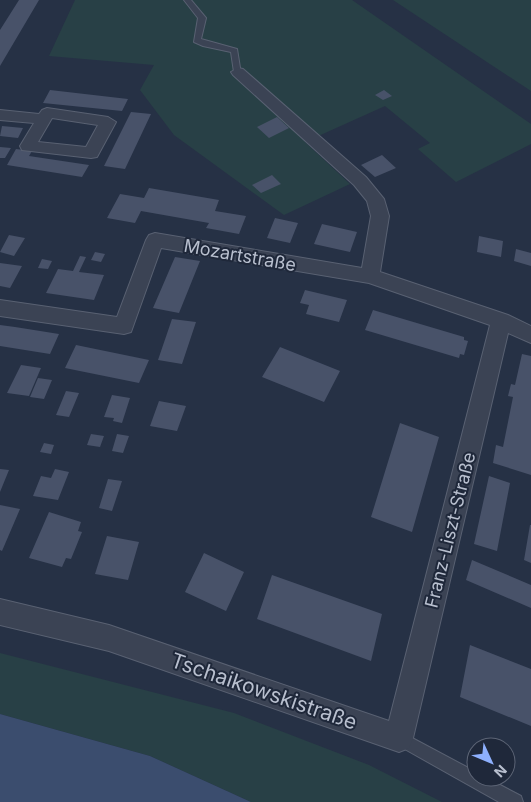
<svg xmlns="http://www.w3.org/2000/svg" width="531" height="802" viewBox="0 0 531 802" font-family="Inter,sans-serif">
<style>
.green{fill:#284046}
.water{fill:#3b4d6e}
.building{fill:#485269}
.lines{fill:none;stroke-linecap:round;stroke-linejoin:round}
.lane-casing{stroke:#596172;stroke-width:2}
.street-casing{stroke:#596172;stroke-width:2}
.lane{fill:#3b4354;fill-rule:evenodd}
.street{fill:#3b4354;fill-rule:evenodd}
.labels{text-anchor:middle;dominant-baseline:central;stroke-width:4;stroke-linejoin:round;paint-order:stroke}
.street-label{font-size:18px;fill:#b8bfce;stroke:#1f283a}
.near-street-label{font-size:21px;fill:#b8bfce;stroke:#1f283a}
</style>
<rect width="100%" height="100%" fill="#263145"/>
<path class="green" d="M75,0H352L531,124V144L456,182L418,149L430,143L385,106L305,142L350,184L284,215L174,135L140,90L154,65L49,56Z
M393,0H531V91Z
M0,653L234,713L369,765L442,802H251L150,756L0,714Z"/>
<path class="water" d="M0,714L150,756L251,802H0Z"/>
<path class="building" d="M19,0H39L0,66V30Z
M50,90L128,99L122,111L43,103Z
M384,90L392,96L383,100L375,95Z
M131,112L151,114L125,169L104,166Z
M277,117L289,128L269,138L257,127Z
M2,126L23,128L18,138L0,136Z
M0,147L11,148L5,158H0Z
M16,149L32,151L29,156L89,165L82,177L7,165Z
M382,155L396,168L375,177L361,165Z
M272,175L281,184L261,193L252,185Z
M149,188L219,200L215,211L246,216L239,234L206,228L209,223L141,211L135,223L107,218L120,194L144,198Z
M275,218L298,223L290,243L267,238Z
M322,224L357,232L350,252L314,244Z
M9,235L25,238L14,256L0,252Z
M479,236L503,241L501,257L477,252Z
M516,249L531,253V266L514,261Z
M95,252L105,254L101,262L91,260Z
M80,256L86,257L79,272L104,275L94,300L46,293L58,269L73,271Z
M175,257L200,261L179,313L153,308Z
M42,259L52,261L48,269L38,268Z
M0,263L22,266L10,288L0,286Z
M305,290L347,300L339,322L306,314L309,305L300,303Z
M373,310L464,337V340L468,341L464,355L460,354L459,358L365,330Z
M172,319L196,322L182,364L158,360Z
M0,325L15,327L59,334L50,354L0,346Z
M76,345L149,360L139,383L65,368Z
M280,347L340,371L324,402L262,377Z
M522,354L531,356V475L493,463L496,445L503,447L513,397L508,396L511,384L515,385Z
M21,365L41,368L29,396L7,393Z
M38,378L52,380L44,399L30,397Z
M66,391L79,393L69,417L56,415Z
M112,395L130,398L122,423L113,421L114,418L104,417Z
M159,401L186,406L177,431L150,426Z
M400,423L439,437L412,532L371,517Z
M91,434L104,436L100,447L87,445Z
M117,434L129,436L123,453L112,451Z
M44,443L54,445L51,454L40,452Z
M0,469L9,470L0,492Z
M55,469L69,472L58,500L33,496L41,476L51,478Z
M489,476L510,483L497,551L474,544Z
M108,479L122,481L112,511L99,508Z
M0,505L20,509L2,551L0,550Z
M49,512L81,522L78,531L82,532L71,559L66,558L62,567L29,558Z
M530,525H531V563L524,560Z
M107,536L139,542L128,580L95,574Z
M204,553L244,572L226,611L185,592Z
M472,560L531,585V608L466,580Z
M272,575L382,614L371,661L257,619Z
M470,645L531,669V726L460,697Z"/>
<g class="lines">
<defs>
<path id="lane" d="M184,0H191L206,18L201,39L237,49L241,74L234,72L231,52L203,46L194,42L198,18Z
M399,731L476,772V777H485L521,796L523,802H499L394,743L392,738L394,733Z"/>
<path id="street" d="M238,68L243,69L366,177L384,199L389,216L380,272L508,315L531,326V343L508,333L413,738L409,748L399,752L109,651L0,625V599L109,625L389,721L490,325L369,283L161,248L131,332L124,334L0,316V300L117,317L146,240L149,235L155,233L362,268L371,216L367,201L354,185L233,75L231,72Z
M47,108L108,117L116,122L97,157L91,158L22,150L20,146L34,123L0,120V110L39,114L42,110ZM52,118L98,125L86,147L38,142Z"/>
</defs>
<use href="#lane" class="lane-casing"/>
<use href="#street" class="street-casing"/>
<use href="#lane" class="lane"/>
<use href="#street" class="street"/>
</g>
<g class="labels">
<g class="street-label">
<text transform="translate(240 255) rotate(10)">Mozartstraße</text>
<text transform="translate(450 530) rotate(-76)">Franz-Liszt-Straße</text>
</g>
<g class="near-street-label">
<text transform="translate(264 691) rotate(19)">Tschaikowskistraße</text>
</g>
</g>
<g transform="translate(491 762) rotate(134)"><circle r="24" fill="#1f283a" stroke="#5c6475"/>
<path d="M0-4L9 19L0 12L-9 19Z" fill="#8eb0fd"/>
<text y="-8" font-size="14" font-weight="bold" text-anchor="middle" fill="#b8bfce">N</text>
</g>
</svg>
